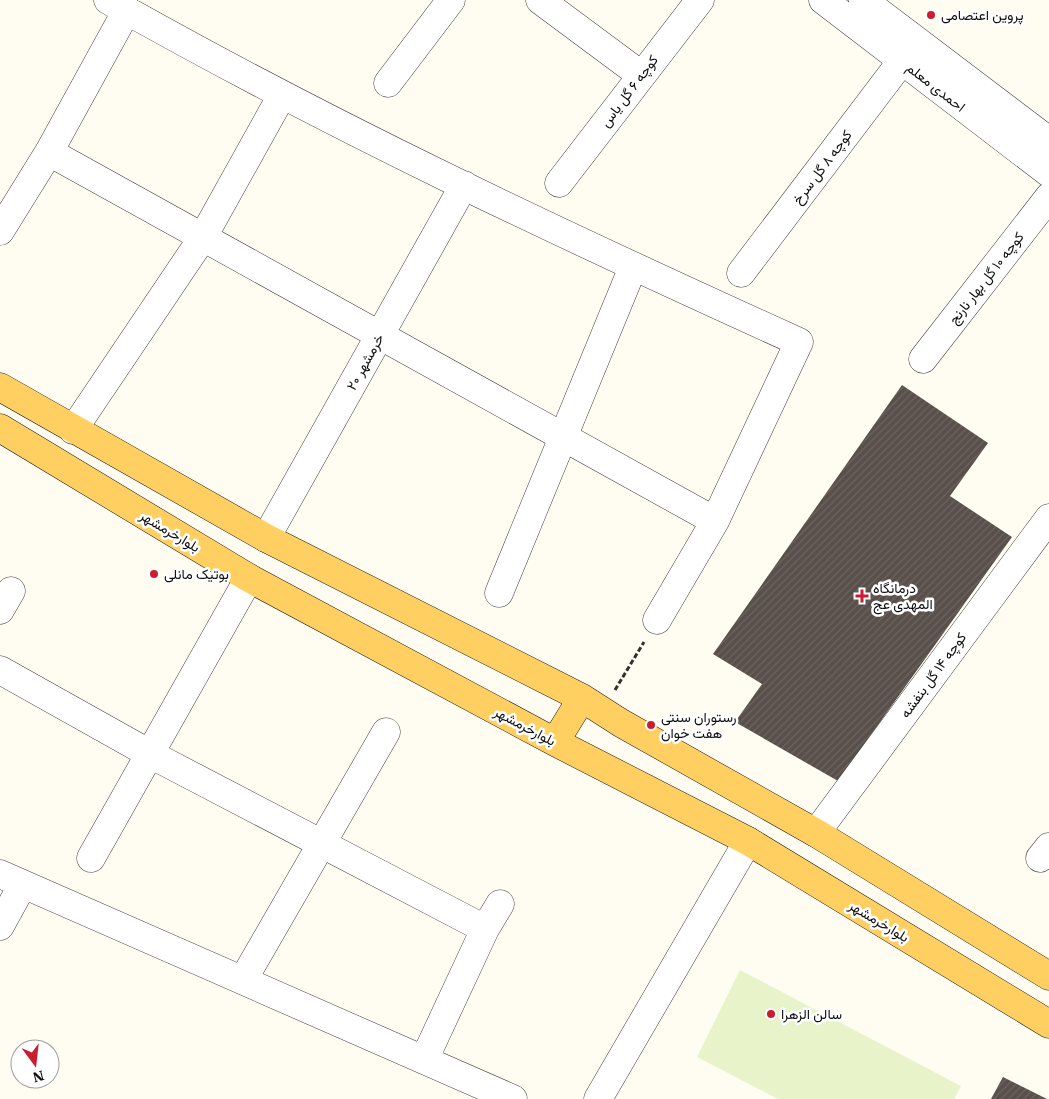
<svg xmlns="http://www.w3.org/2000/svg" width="1049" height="1099" viewBox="0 0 1049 1099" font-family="'IBM Plex Serif',Vazirmatn,serif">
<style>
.pitch{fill:#e8f3ca}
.building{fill:url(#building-hatch)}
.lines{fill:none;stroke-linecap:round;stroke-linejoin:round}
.minor-casing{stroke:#424242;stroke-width:29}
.major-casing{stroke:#202020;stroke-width:29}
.path{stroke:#313131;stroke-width:3;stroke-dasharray:5 2.5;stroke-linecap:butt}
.minor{stroke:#fff;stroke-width:28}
.major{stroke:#ffcf62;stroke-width:28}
.poi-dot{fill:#c91d30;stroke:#fff;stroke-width:2}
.labels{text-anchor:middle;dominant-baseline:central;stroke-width:5;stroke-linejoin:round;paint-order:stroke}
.poi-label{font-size:14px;fill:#0f0f0f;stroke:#fff;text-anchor:start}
.street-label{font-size:14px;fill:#0f0f0f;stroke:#fff}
</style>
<defs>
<pattern id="building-hatch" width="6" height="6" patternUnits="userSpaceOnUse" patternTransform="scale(1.25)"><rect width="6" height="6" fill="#594f4b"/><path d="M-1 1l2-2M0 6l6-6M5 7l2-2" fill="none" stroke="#6c6461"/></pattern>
</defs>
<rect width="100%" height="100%" fill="#fffcf2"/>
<path class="pitch" d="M740,970L961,1086L954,1099H778L697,1057Z"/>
<path class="building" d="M902,385L988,443L950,496L1012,537L838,781L735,722L762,684L713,654Z
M1003,1077L1047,1099H991Z"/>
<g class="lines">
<defs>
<path id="minor" d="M108,0C332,127 565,236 799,342L715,521L657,620
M540,0L641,75
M823,0L1049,173
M863,0L1049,141
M388,83L451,0
M49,152L715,521
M559,183L700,0
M0,231L49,152L127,10
M741,273L917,41
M923,359L1049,197
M73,430L203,237L282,95
M266,538L464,185
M499,593L633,267
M0,610L11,591
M0,670L150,754L485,929
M816,833L1049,518
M91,858L249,578
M1040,858L1049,847
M0,874L513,1099
M0,926L23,884
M243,980L386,732
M424,1060L485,929L500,904
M598,1099L748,841"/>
<path id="major" d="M0,387L266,538L582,698L621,723L816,833L1049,976
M0,428L249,578L555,742L748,841L1049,1024
M555,742L582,698"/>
</defs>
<use href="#minor" class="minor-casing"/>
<use href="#major" class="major-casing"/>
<path class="path" d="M615,690L644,642"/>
<use href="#minor" class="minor"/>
<use href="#major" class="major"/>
</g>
<g class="poi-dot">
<circle cx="931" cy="15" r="5"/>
<circle cx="154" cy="574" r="5"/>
<path d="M859.5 588.5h5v5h5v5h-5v5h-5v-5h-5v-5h5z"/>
<circle cx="651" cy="725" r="5"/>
<circle cx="771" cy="1014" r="5"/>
</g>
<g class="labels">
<g class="poi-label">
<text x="941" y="15">پروین اعتصامی</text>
<text x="164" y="574">بوتیک مانلی</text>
<text x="873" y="588">درمانگاه<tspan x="873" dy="16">المهدی عج</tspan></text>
<text x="661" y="717">رستوران سنتى<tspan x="661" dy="16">هفت خوان</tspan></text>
<text x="781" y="1014">سالن الزهرا</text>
</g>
<g class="street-label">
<text transform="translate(936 87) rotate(38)">احمدی معلم</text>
<text transform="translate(629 91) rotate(-53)">کوچه ۶ گل یاس</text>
<text transform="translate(822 167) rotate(-53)">کوچه ۸ گل سرخ</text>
<text transform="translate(986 278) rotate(-52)">کوچه ۱۰ گل بهار نارنج</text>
<text transform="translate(365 362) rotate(-61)">خرمشهر ۲۰</text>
<text transform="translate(170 531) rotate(31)">بلوارخرمشهر</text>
<text transform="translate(933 675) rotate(-54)">کوچه ۱۴ گل بنفشه</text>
<text transform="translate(525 726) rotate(28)">بلوارخرمشهر</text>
<text transform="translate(879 921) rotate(31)">بلوارخرمشهر</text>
</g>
</g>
<g transform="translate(35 1064) rotate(165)"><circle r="24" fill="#ffffff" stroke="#9f9f9f"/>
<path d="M0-4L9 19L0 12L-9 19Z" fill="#c91d30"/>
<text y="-8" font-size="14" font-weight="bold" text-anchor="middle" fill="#0f0f0f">N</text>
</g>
</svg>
